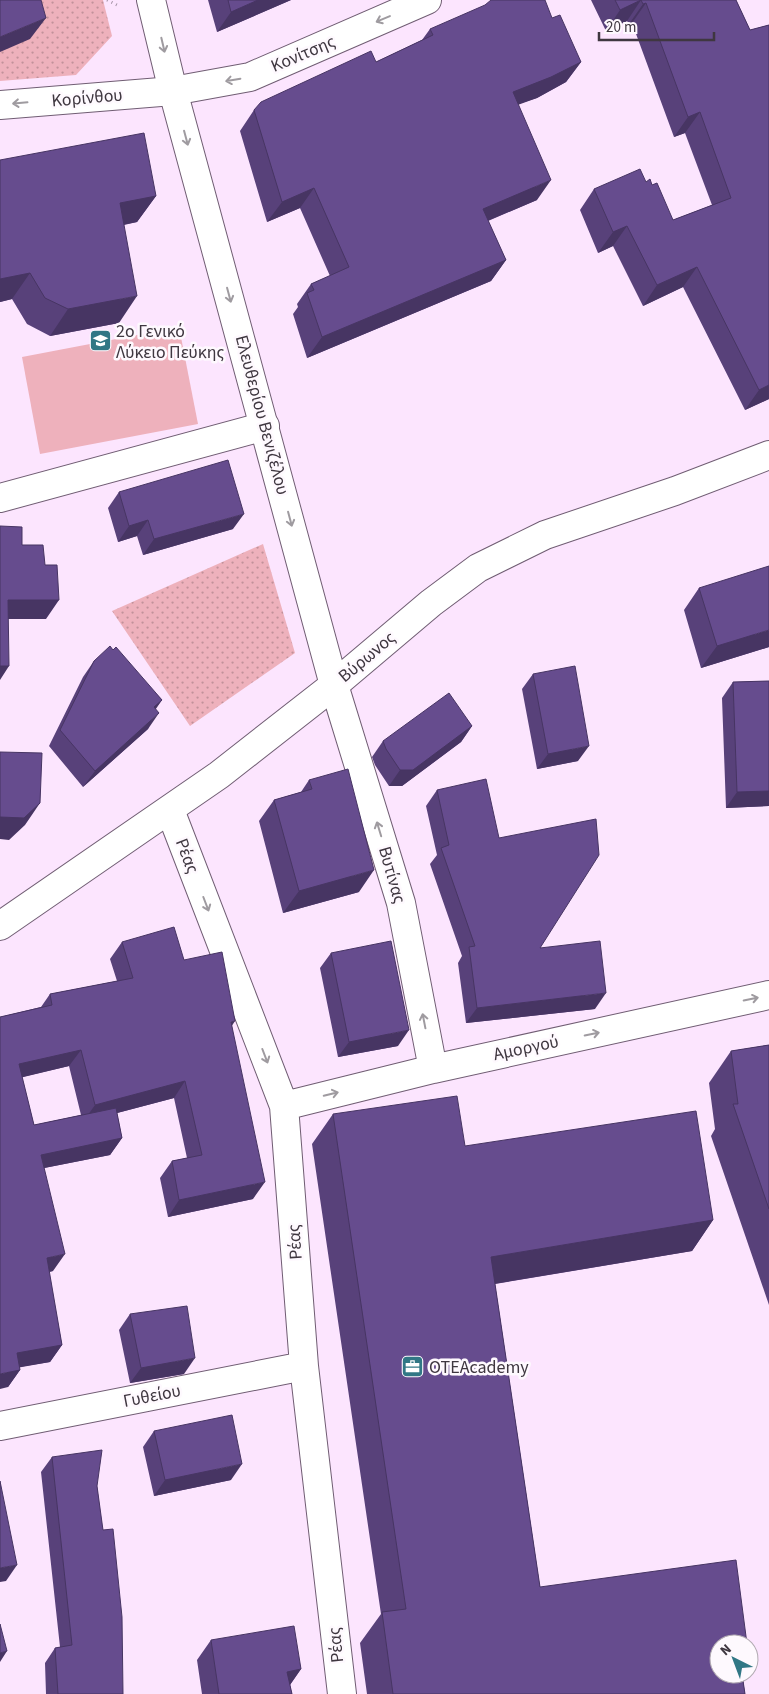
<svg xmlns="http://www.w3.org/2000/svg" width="769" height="1694" viewBox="0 0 769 1694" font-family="'Source Sans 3',sans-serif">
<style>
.green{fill:url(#green-dots)}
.pitch{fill:#eeb1bc}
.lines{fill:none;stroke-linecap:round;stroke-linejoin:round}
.minor-casing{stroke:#705d73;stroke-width:30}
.tertiary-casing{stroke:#705d73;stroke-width:30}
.path{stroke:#a393a5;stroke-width:3;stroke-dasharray:1 4;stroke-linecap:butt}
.minor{stroke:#fff;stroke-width:28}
.tertiary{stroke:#fff;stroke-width:28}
.wall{fill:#58417a;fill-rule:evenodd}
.shaded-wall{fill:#473563}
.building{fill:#664c8e;stroke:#473563}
.oneway{stroke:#9f9ba0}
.labels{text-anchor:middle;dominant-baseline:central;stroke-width:5;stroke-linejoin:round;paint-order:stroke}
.street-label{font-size:18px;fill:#3f3740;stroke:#fef9fe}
.poi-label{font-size:18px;fill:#3f3740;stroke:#fef9fe;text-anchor:start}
</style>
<defs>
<pattern id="green-dots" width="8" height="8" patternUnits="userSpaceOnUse" patternTransform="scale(1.25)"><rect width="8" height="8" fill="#eeb1bc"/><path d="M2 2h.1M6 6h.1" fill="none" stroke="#c2919a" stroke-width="1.8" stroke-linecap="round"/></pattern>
</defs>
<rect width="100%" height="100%" fill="#fce5fe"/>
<path class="green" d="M0,0H103L112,36L76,75L0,81Z
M263,544L295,653L190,726L112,611Z"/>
<path class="pitch" d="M179,327L198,424L40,454L22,357Z"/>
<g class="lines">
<defs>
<path id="minor" d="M0,105L173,91L250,77L427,0
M0,498L265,426
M334,685L401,903L433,1069
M170,810L284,1106L304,1366L342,1694
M284,1106L433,1069L769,995
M0,1426L304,1366"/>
<path id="tertiary" d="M151,0L173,91L334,685
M0,926L219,775L334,685L431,603L478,568L545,535L675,491L769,455"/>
</defs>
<use href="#minor" class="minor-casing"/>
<use href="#tertiary" class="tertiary-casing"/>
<path class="path" d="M107,0L117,5"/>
<use href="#minor" class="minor"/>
<use href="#tertiary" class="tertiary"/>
</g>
<path class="wall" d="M208,0H291L217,32Z
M591,0H736L750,30L769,25V399L745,410L683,287L643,306L613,246L598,253L580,210L594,189L646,182L652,185L673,220L712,205L685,133L674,137L632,23L629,24L627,21L606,31Z
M552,18L581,62L566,82L537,98L518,104L537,200L488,221L506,260L491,281L307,358L293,314L298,307L297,304L311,284L330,276L300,208L267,222L240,131L254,110L376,62L422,40L430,29Z
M0,160L156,196L137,222L124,225L119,323L50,336L27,324L12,299L0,302Z
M119,492L233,529L143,555L137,536L118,542L108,508Z
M699,588L769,647L701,668L684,610Z
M113,650L162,700L155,709L148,729L83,787L49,746L83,677L94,661Z
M533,674L578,761L537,769L522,689Z
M769,681V806L726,808L722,698L733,682Z
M472,726L461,742L402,786H389L375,765L372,757L383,741Z
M309,780L359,892L283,913L259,821L274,800L301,792Z
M437,790L499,838L540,948L595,1009L466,1023L458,963L462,956L430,864L437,855L426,806Z
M122,942L184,960L232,1026L253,1199L168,1217L160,1178L172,1161L187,1158L174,1098L117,1113L122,1138L110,1155L44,1168L53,1271L49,1272L62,1345L50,1362L19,1367L20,1370L8,1387L0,1017L41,1007L50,994L117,981L110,959ZM69,1066L81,1115L34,1125L22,1077Z
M331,953L398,1046L338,1057L320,968Z
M769,1045V1305L711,1136L715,1129L709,1083L731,1051Z
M333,1114L465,1146L713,1220L692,1251L495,1284L540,1587L719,1674H746L743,1679L745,1694H367L360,1643L381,1614L312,1144Z
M130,1314L184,1374L130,1383L119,1330Z
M154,1431L231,1480L154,1496L143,1447Z
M52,1457L97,1486L123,1694H46L45,1663L55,1648L60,1647L41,1472Z
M211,1640L301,1669L290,1685L292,1694H202L197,1660Z"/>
<path class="shaded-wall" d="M258,0H291L217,32L231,12Z
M641,0L627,21L606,31L620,10Z
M646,3L632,23L629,24L643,4Z
M46,18L30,39L0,52V37Z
M581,62L566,82L537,98L498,112L513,92Z
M700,112L685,133L674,137L688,117Z
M551,180L537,200L468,229L483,209Z
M314,188L300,208L267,222L282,202Z
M156,196L137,222L101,229L120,203Z
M627,226L613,246L598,253L613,232Z
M506,260L491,281L307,358L322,337Z
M697,267L683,287L643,306L657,285Z
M30,273L12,299L0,302V279Z
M137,296L119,323L50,336L68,309Z
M769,385V399L745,410L759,390Z
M244,514L233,529L143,555L154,539Z
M148,520L137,536L118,542L129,526Z
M8,600H59L46,619H0Z
M769,630V647L701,668L717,646Z
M0,666H9L0,680Z
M162,700L151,716L154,707Z
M159,713L148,729L83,787L95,771Z
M472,726L461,742L402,786H389L400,770Z
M589,746L578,761L537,769L548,754Z
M769,791V806L726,808L737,792Z
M40,803L25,825L9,840L0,839V817Z
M374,870L359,892L283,913L299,891Z
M606,993L595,1009L466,1023L477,1008Z
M235,1021L224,1038L231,1022Z
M409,1030L398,1046L338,1057L349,1042Z
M81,1050L69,1066L7,1081L19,1064Z
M185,1081L174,1098L83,1122L95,1105Z
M122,1138L110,1155L29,1171L41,1155Z
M265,1182L253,1199L168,1217L179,1200Z
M713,1220L692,1251L469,1288L491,1257Z
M65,1254L53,1271L35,1275L47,1258Z
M62,1345L50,1362L5,1370L17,1353Z
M195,1358L184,1374L130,1383L141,1368Z
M20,1370L8,1387L0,1389V1374Z
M242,1464L231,1480L154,1496L165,1480Z
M17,1565L6,1581L0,1582V1568Z
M7,1651L0,1662V1653Z
M301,1669L287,1689V1672Z
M738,1674H746L732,1694Z"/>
<path class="building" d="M0,0H41L46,18L0,37Z
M228,0H258L231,12Z
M491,0H545L552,18L560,15L581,62L551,77L513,92L551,180L483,209L506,260L322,337L307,293L314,290L311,284L349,267L314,188L282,202L254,110L261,102L371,51L376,62L433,35L430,29L485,5Z
M615,0H736L750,30L769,25V385L759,390L697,267L657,285L627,226L613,232L594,189L640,169L646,182L650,179L652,185L657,183L673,220L731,198L700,112L688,117L646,3L643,4L641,0L620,10Z
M144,133L156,196L120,203L137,296L68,309L45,298L30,273L0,279V160Z
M228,460L244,514L154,539L148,520L129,526L119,492Z
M0,526L22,527V545H43L45,565H57L59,600H8L9,666H0Z
M769,566V630L717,646L699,588Z
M110,646L113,650L116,647L162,700L154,707L159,713L95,771L60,730L94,661Z
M575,666L589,746L548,754L533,674Z
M769,681V791L737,792L733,682Z
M449,693L472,726L413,770H400L386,749L383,741Z
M0,752L42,753L40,803L24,818L0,817Z
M348,769L374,870L299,891L274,800L312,789L309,780Z
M486,779L499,838L596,819L599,855L540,948L600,941L606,993L477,1008L469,947L475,946L441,848L449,845L437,790Z
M174,927L184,960L222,952L235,1021L231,1022L265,1182L179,1200L172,1161L202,1155L185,1081L95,1105L81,1050L19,1064L34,1125L116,1108L122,1138L41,1155L65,1254L47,1258L62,1345L17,1353L20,1370L0,1374V1017L52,1005L50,994L133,978L122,942Z
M391,941L409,1030L349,1042L331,953Z
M769,1045V1209L733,1104H738L731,1051Z
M457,1096L465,1146L696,1111L713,1220L491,1257L540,1587L736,1560L747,1644H719V1674H742L745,1694H393L382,1612L406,1609L333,1114Z
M187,1306L195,1358L141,1368L130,1314Z
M232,1415L242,1464L165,1480L154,1431Z
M102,1450L97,1486L103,1530L113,1529L122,1617L123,1694H58L55,1648L72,1645L52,1457Z
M0,1481L17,1565L0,1568Z
M0,1624L7,1651L0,1653Z
M294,1626L301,1669L287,1672L292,1694H219L211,1640Z
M749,1657L750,1668H749Z"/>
<defs><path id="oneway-shaft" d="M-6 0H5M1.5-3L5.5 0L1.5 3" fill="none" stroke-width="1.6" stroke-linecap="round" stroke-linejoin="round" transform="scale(1.25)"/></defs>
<g class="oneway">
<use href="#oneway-shaft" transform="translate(383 19) rotate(157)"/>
<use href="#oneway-shaft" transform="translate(163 45) rotate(77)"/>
<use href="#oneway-shaft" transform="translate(233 80) rotate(170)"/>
<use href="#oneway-shaft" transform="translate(20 103) rotate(175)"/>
<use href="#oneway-shaft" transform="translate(186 138) rotate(75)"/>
<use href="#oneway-shaft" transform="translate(229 295) rotate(75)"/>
<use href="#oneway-shaft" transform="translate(290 519) rotate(75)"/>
<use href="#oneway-shaft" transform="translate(379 829) rotate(-107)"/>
<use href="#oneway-shaft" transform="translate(206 904) rotate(69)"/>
<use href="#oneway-shaft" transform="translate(751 999) rotate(-12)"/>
<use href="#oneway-shaft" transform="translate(424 1021) rotate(-101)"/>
<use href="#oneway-shaft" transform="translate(592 1034) rotate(-12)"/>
<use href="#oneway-shaft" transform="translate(265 1056) rotate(69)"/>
<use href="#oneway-shaft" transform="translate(331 1094) rotate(-14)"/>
</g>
<defs>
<symbol id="school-square" viewBox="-11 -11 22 22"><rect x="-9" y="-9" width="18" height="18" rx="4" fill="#317785" stroke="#fef9fe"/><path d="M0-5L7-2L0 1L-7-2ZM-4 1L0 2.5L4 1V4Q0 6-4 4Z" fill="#fff"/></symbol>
<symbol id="office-square" viewBox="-11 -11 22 22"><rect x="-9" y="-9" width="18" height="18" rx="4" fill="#317785" stroke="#fef9fe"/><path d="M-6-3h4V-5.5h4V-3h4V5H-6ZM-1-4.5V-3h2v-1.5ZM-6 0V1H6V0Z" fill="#fff"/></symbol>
</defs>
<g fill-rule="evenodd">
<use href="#school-square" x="88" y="328" width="25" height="25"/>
<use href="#office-square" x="400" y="1354" width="25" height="25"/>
</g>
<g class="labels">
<g class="street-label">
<text transform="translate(303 54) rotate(-23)">Κονίτσης</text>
<text transform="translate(87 98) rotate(-5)">Κορίνθου</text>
<text transform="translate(262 415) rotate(75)">Ελευθερίου Βενιζέλου</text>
<text transform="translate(367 657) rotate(-40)">Βύρωνος</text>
<text transform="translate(187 856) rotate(69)">Ρέας</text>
<text transform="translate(392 875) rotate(74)">Βυτίνας</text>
<text transform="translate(526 1048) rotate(-12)">Αμοργού</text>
<text transform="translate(295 1242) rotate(-94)">Ρέας</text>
<text transform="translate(152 1396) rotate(-11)">Γυθείου</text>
<text transform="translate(336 1645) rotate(-96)">Ρέας</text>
</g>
<g class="poi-label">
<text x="116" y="331">2ο Γενικό<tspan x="116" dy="21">Λύκειο Πεύκης</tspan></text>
<text x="429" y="1367">OTEAcademy</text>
</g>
</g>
<g transform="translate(734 1659) rotate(318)"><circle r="24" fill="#fef9fe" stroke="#b2abb2"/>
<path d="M0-4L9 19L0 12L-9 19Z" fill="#317785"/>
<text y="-8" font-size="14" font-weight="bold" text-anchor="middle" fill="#3f3740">N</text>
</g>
<path d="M599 32v8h115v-8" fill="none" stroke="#3f3740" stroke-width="2.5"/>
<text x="606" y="32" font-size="15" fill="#3f3740" stroke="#fef9fe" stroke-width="4" paint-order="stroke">20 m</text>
</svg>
